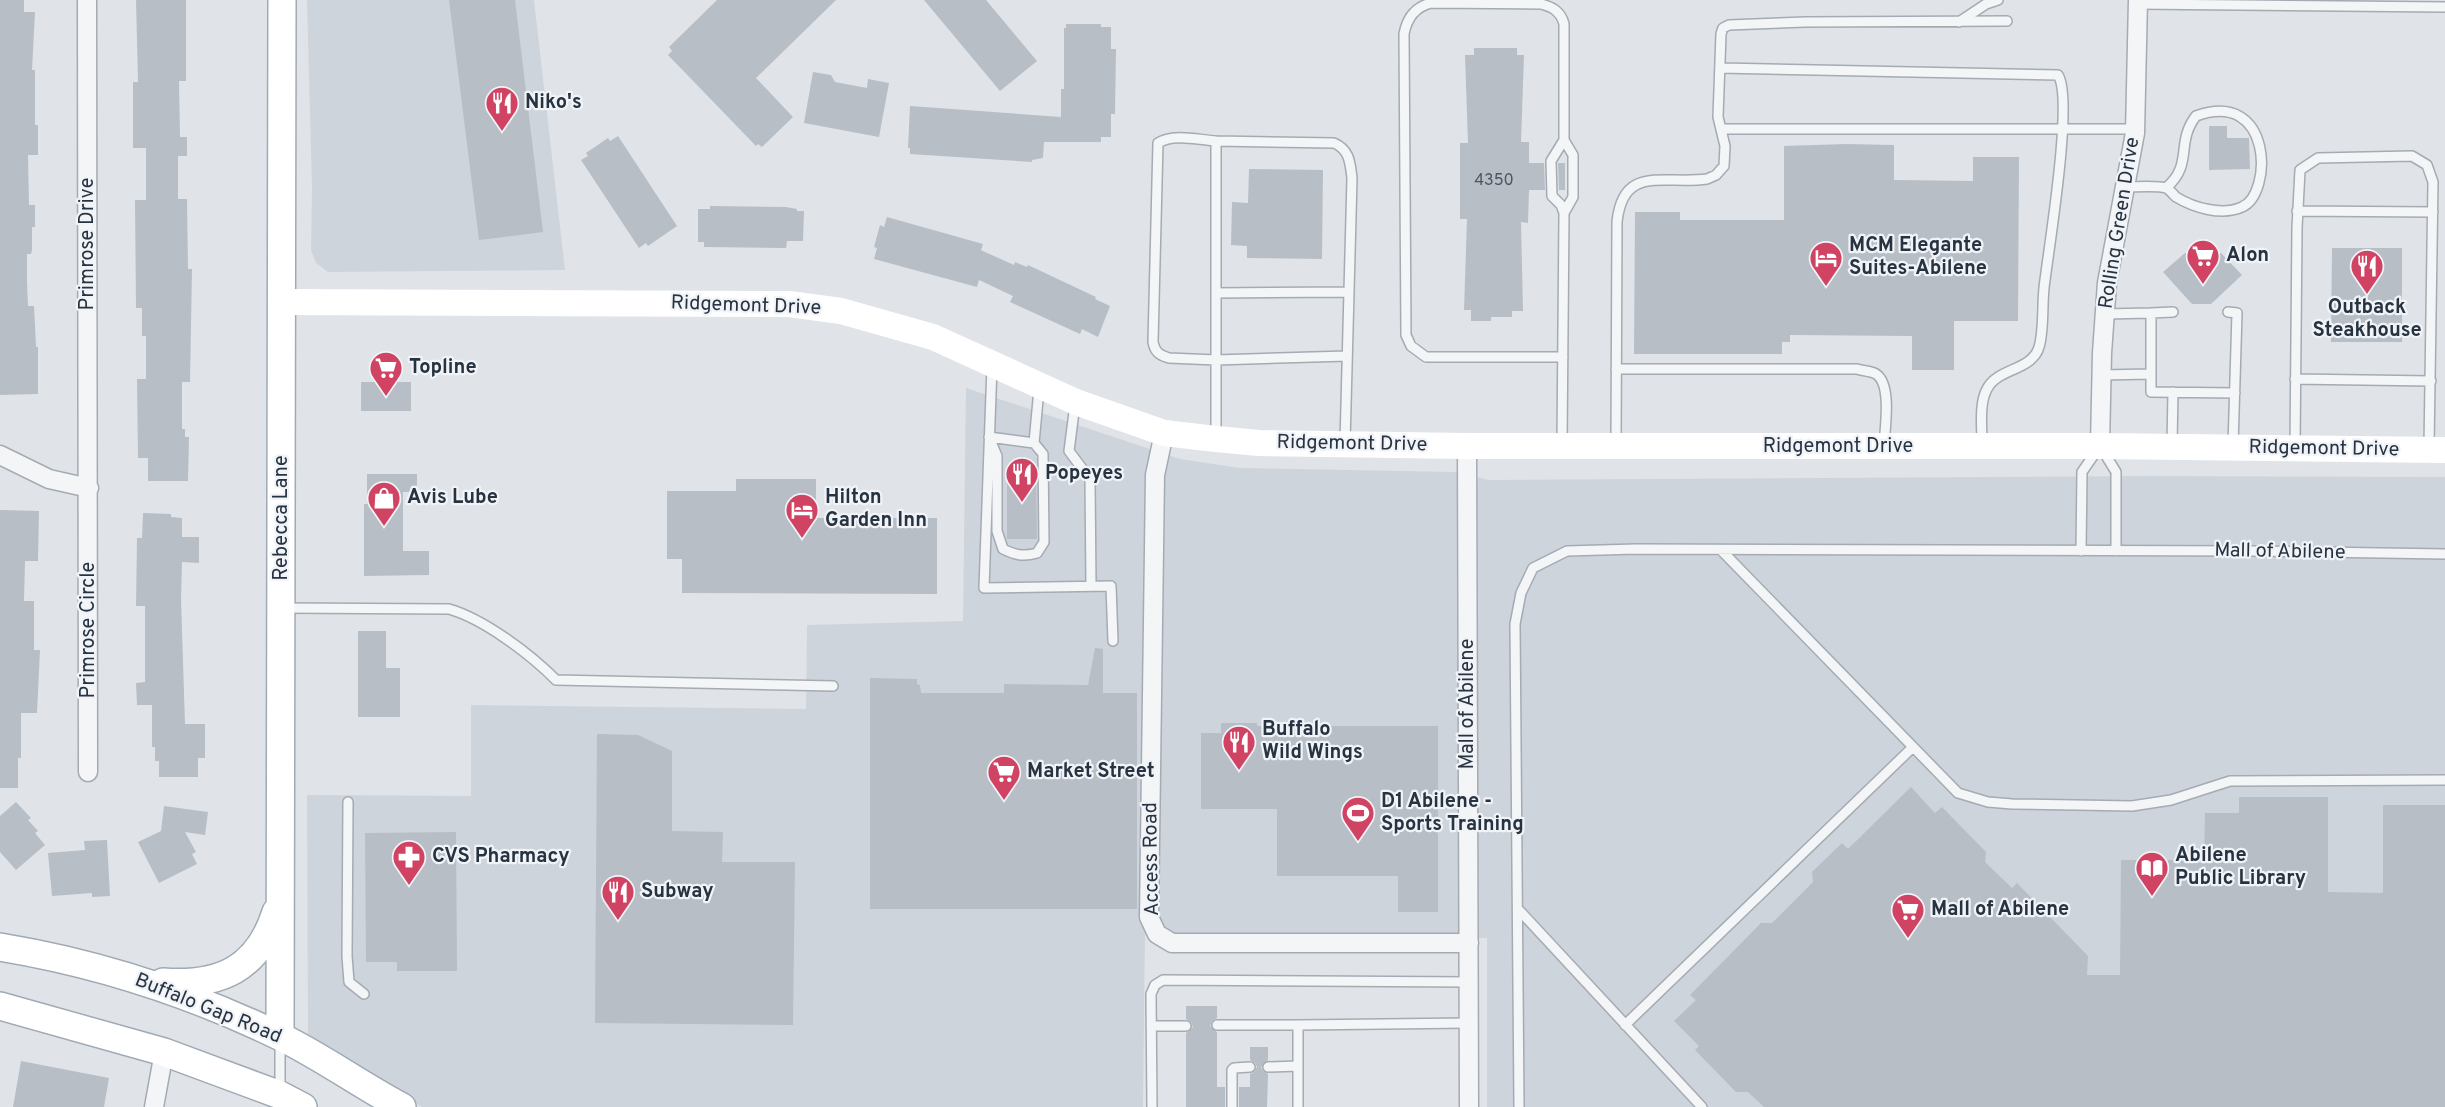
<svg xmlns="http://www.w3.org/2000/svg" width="2445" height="1107" viewBox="0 0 2445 1107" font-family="Overpass,sans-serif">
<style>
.built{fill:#ced4db}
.building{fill:#b7bec6}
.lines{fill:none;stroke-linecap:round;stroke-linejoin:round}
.lane-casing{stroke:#a5abb3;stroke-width:12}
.street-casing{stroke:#a5abb3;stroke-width:21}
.primary-casing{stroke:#9faab5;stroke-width:30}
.lane{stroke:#f3f5f7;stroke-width:9}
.street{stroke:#f3f5f7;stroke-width:18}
.secondary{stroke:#fff;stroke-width:26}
.primary{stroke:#fff;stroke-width:27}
.labels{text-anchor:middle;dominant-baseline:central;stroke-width:4.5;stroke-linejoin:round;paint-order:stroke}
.number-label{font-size:16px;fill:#4c5662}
.poi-label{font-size:20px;font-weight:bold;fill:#283341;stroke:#f0f3f7;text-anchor:start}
.street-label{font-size:20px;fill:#283341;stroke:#f0f3f7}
</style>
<rect width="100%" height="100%" fill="#e0e4e9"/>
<path class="built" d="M307,0H534L565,270L328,272L316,263L311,250L312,189Z
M966,388L1180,459L1240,468L1455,472L1489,480L2152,476L2445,477V1107H1487V938L1145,934L1143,1107H422L308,1041L307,795L471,796V705L806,709L807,625L963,621Z"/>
<path class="building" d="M0,0H24V12H35L32,70H35V125H38V155H28L29,205H35V227H32V250L31,254H27V282L28,306H34L36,347H38V394L0,395Z
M136,0H186V81H179L180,137H187V156H178V199H187L188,269H192L190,382H182V429H185V437H189L188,481H148V458H138L137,379H146V336H142V308H136L135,200H146V148H133V82H138Z
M449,0H515L543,232L479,240Z
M717,0H836L756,78L793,117L762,147L758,144L756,146L668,55L672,51L669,47Z
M924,0H986L1037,61L1000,91Z
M1066,24H1101V27H1111V49H1116L1115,114H1111V137H1101V142H1044L1043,158L1032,160V162L910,154V148H908L910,106L1061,117V89H1064V28H1066Z
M1474,48H1517V55H1524L1521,142H1529V163H1544L1545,190H1529L1528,223L1521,222L1523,311H1512V317H1491V321H1471V310H1464L1467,219H1460V143H1468L1465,55H1474Z
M813,72L831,75L835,82L867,88L868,79L889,83L879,137L804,123Z
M2209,126H2227V138H2249L2250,169L2209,170Z
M618,136L677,226L648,246L646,243L639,248L581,160L588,156L586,153L608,138L610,141Z
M1846,144L1894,145V180L1973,181V157H2019L2018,321H1954V370H1912V336L1790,335V342H1782V354H1634L1635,212H1680V220H1784V146Z
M1558,163H1565V190H1559Z
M1249,169L1323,170L1322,259L1247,258V246L1231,245L1232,202L1248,203Z
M710,206L786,207L797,209V211H804L803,241H787L786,248L704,247V242H698V209H710Z
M887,217L983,244L981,250L985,252L1014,265L1015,262L1027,267L1028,265L1096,297L1095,299L1110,306L1098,337L1082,329L1080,334L1010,302L1013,296L979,280L977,287L874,259L877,248L874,247L880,225L884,227Z
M2332,248H2402V342H2331Z
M2185,253H2221L2242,275L2211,304H2192L2163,272Z
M361,382H411V411H361Z
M1007,467H1036L1037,539H1007Z
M367,474H417V492H403V551H429V575L364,576V504H367Z
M736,479H816V518H937V594L682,593V559H667V491H736Z
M0,510L39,511L38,561H25L24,601H34V650H40L37,713H21V758H18V788H0Z
M143,513L171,514V517L182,518V537H199V563L182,562L181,599L185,724H205V758H198V777H159V761H155V747H152V705H137L136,683L145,682V606H136L137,538H142Z
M358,631H386V668H400V717H358Z
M1095,648L1103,649V693H1137V909H870V678L917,679V684L920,685L921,693H1004V684L1088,685Z
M1221,723H1257V726H1438V912H1398V876H1277V809H1201V733H1221Z
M597,734L638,735L672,751V831L723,832L722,862H795L793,1025L595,1023Z
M1911,787L1935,813L1942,807L1986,852L1985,862L2012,888L2017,883L2088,956L2087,975H2120L2121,860H2204L2205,813H2239V797H2328V892L2383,893V805H2445V1107H1764L1748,1092H1736L1695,1050L1699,1046L1674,1021L1696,1000L1690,995L1761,923H1772L1813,882L1812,872L1842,843L1848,849Z
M16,802L31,818L28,820L38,831L35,833L45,845L16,870L0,852V816Z
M164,806L208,812L205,835L185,832L196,852L192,854L197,864L159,883L138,842L161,831Z
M456,832L457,971H397V962H366L365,833Z
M107,840L110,896L92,897V893L52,896L48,853L85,850L84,841Z
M1186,1006H1217V1018L1212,1021L1210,1026L1217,1032V1087H1225V1107H1186V1033L1193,1027L1191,1022L1186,1019Z
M1250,1047H1268V1060L1261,1067L1263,1071L1268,1074L1267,1107H1239V1087H1250V1074L1254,1072L1257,1067L1255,1063L1250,1060Z
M21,1061L109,1078L104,1107H13Z"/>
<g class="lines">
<defs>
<path id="lane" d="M2138,4L2445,7
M1959,22L1986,4L1998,0
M1720,68L2058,75C2074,99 2048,252 2044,288C2042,306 2044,331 2039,347C2032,371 1997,368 1987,389C1979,403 1982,427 1982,443
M1722,129H2135
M1564,140L1573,155V197L1564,213
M1216,141C1199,140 1173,133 1158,143L1153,342C1155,352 1159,355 1169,358L1216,360L1347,356
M2125,187C2134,187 2158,185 2166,188C2169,189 2173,194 2176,197C2194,208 2222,216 2242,207C2273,194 2273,88 2196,116C2175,143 2194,164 2166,188
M2297,211L2433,212
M1216,293L1349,292
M2173,312L2151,313V392L2235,393
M2228,312L2237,313L2233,446
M2105,314L2151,313
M992,366L984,588L1111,586L1113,641
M1616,369H1857C1863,371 1871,371 1876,374C1892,384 1885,428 1884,445
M2101,375L2151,374
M2295,379L2431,381
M1075,404L1069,451L1090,479L1091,586
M989,437L1034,443L1043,454L1044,542L1037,553C1023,557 1015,555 1003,549L997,531V456Z
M1216,437V141L1334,143C1350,150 1350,163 1352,178L1345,443
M1034,443L1039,389
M1562,444L1564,213L1561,205L1552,196L1551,161L1564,140V24C1561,12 1553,7 1541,4L1431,3C1415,7 1407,18 1404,34L1406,335L1411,346L1426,357H1563
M1616,444L1617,222C1623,164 1664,185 1707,179L1716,175L1724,166L1725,146L1718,117L1721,34L1723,28L1729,25L1805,22L2007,21
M2172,444L2173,392
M2295,447L2297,228L2300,170L2318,158L2412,156L2427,165L2433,182L2429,448
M1721,550L1958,793L1988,802L2012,804L2132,806L2171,800L2230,781L2445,780
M2081,551L2082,472L2100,446L2116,472V551
M282,608L449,609C484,619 530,654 556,680L833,686
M348,802L347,956L349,982L364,994
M1518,909L1702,1107
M1217,1025H1298
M1625,1025L1913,747
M1151,1026H1186
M1268,1067L1298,1066
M280,1093V1040
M1152,1107L1151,994L1155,985L1163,980L1470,982
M1232,1107V1070L1234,1068L1250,1067
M1298,1107V1025L1469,1023
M1519,1107L1515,624L1521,593L1533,568L1567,551L1636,549L2252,551L2445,554"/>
<path id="street" d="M87,0L88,772
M1164,433L1155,475L1149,917L1157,934L1172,943H1469
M1467,446L1469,1107
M2100,446L2102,353L2107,283L2135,133L2138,0
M0,455L49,479L89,488
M154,1107L164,1052"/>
<path id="primary" d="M0,947C97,963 190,993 279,1036C321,1056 360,1085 402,1107
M163,982C219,986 258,970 276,912
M0,1006L164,1052L280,1095L303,1107
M280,1036L282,0"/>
</defs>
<use href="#lane" class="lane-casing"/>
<use href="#street" class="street-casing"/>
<use href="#primary" class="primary-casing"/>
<use href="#lane" class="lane"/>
<use href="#street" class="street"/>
<path class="secondary" d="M283,302L789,304L841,311L933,337L1076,402L1164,433L1216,439L1259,443L1467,446H2100L2445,450"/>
<use href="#primary" class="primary"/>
</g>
<defs>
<symbol id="restaurant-pin" viewBox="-11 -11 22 30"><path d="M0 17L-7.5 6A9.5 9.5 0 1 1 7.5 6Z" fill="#d04363" stroke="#f0f3f7"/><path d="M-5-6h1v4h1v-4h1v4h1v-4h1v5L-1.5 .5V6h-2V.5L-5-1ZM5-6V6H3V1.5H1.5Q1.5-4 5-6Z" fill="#fff"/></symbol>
<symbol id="supermarket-pin" viewBox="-11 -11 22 30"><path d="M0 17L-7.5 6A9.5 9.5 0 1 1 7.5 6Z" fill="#d04363" stroke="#f0f3f7"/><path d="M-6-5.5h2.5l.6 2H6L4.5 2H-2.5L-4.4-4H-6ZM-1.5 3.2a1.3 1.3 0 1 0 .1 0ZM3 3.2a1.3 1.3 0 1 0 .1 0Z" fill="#fff"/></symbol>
<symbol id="hotel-pin" viewBox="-11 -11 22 30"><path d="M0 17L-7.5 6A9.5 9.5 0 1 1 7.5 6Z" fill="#d04363" stroke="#f0f3f7"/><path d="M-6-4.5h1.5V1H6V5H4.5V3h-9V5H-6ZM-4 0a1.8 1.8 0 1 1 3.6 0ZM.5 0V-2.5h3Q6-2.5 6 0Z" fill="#fff"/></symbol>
<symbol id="shop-pin" viewBox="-11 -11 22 30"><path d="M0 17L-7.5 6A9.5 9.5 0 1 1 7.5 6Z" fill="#d04363" stroke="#f0f3f7"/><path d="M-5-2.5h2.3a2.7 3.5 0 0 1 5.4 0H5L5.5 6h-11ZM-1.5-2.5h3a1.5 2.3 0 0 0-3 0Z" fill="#fff"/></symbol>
<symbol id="stadium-pin" viewBox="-11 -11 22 30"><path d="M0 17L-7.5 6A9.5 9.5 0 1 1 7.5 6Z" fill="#d04363" stroke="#f0f3f7"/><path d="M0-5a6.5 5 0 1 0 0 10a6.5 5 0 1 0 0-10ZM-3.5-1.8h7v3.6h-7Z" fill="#fff"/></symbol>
<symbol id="pharmacy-pin" viewBox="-11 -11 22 30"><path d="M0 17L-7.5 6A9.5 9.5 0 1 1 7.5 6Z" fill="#d04363" stroke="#f0f3f7"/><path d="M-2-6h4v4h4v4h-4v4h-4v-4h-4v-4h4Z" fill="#fff"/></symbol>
<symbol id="library-pin" viewBox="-11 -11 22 30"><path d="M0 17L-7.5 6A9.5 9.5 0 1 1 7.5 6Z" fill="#d04363" stroke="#f0f3f7"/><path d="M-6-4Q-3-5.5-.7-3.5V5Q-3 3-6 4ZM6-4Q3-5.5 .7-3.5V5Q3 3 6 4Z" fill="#fff"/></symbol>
</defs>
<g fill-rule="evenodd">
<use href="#restaurant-pin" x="483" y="84" width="38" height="52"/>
<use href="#supermarket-pin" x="2184" y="237" width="38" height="52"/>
<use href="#hotel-pin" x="1807" y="239" width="38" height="52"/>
<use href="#restaurant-pin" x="2348" y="247" width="38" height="52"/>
<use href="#supermarket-pin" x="367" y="349" width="38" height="52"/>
<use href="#restaurant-pin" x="1003" y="455" width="38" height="52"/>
<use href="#shop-pin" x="365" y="479" width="38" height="52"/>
<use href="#hotel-pin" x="783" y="491" width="38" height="52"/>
<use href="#restaurant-pin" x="1220" y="723" width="38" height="52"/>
<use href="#supermarket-pin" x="985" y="753" width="38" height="52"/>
<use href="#stadium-pin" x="1339" y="794" width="38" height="52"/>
<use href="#pharmacy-pin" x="390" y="838" width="38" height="52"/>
<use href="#library-pin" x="2133" y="849" width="38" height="52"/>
<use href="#restaurant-pin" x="599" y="873" width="38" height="52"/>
<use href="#supermarket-pin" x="1889" y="891" width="38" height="52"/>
</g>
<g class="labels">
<g class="number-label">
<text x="1494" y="181">4350</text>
</g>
<g class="poi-label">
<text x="525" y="103">Niko's</text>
<text x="1849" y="246">MCM Elegante<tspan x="1849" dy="23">Suites-Abilene</tspan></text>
<text x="2226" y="256">Alon</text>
<text x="2367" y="308" text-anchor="middle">Outback<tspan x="2367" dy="23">Steakhouse</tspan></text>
<text x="409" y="368">Topline</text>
<text x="1045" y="474">Popeyes</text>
<text x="407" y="498">Avis Lube</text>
<text x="825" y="498">Hilton<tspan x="825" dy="23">Garden Inn</tspan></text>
<text x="1262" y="730">Buffalo<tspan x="1262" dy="23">Wild Wings</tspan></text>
<text x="1027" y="772">Market Street</text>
<text x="1381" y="802">D1 Abilene -<tspan x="1381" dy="23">Sports Training</tspan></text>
<text x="2175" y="856">Abilene<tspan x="2175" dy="23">Public Library</tspan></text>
<text x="432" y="857">CVS Pharmacy</text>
<text x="641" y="892">Subway</text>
<text x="1931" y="910">Mall of Abilene</text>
</g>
<g class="street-label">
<text transform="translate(2120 223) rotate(-81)">Rolling Green Drive</text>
<text transform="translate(88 244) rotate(-90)">Primrose Drive</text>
<text transform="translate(746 306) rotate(2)">Ridgemont Drive</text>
<text transform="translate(1352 444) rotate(1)">Ridgemont Drive</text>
<text x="1838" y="447">Ridgemont Drive</text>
<text transform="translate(2324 449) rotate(1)">Ridgemont Drive</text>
<text transform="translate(282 518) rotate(-90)">Rebecca Lane</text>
<text transform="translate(2280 552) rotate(1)">Mall of Abilene</text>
<text transform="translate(89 630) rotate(-90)">Primrose Circle</text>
<text transform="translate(1468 704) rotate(-90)">Mall of Abilene</text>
<text transform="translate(1152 859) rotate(-91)">Access Road</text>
<text transform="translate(208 1009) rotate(22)">Buffalo Gap Road</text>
</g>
</g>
</svg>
